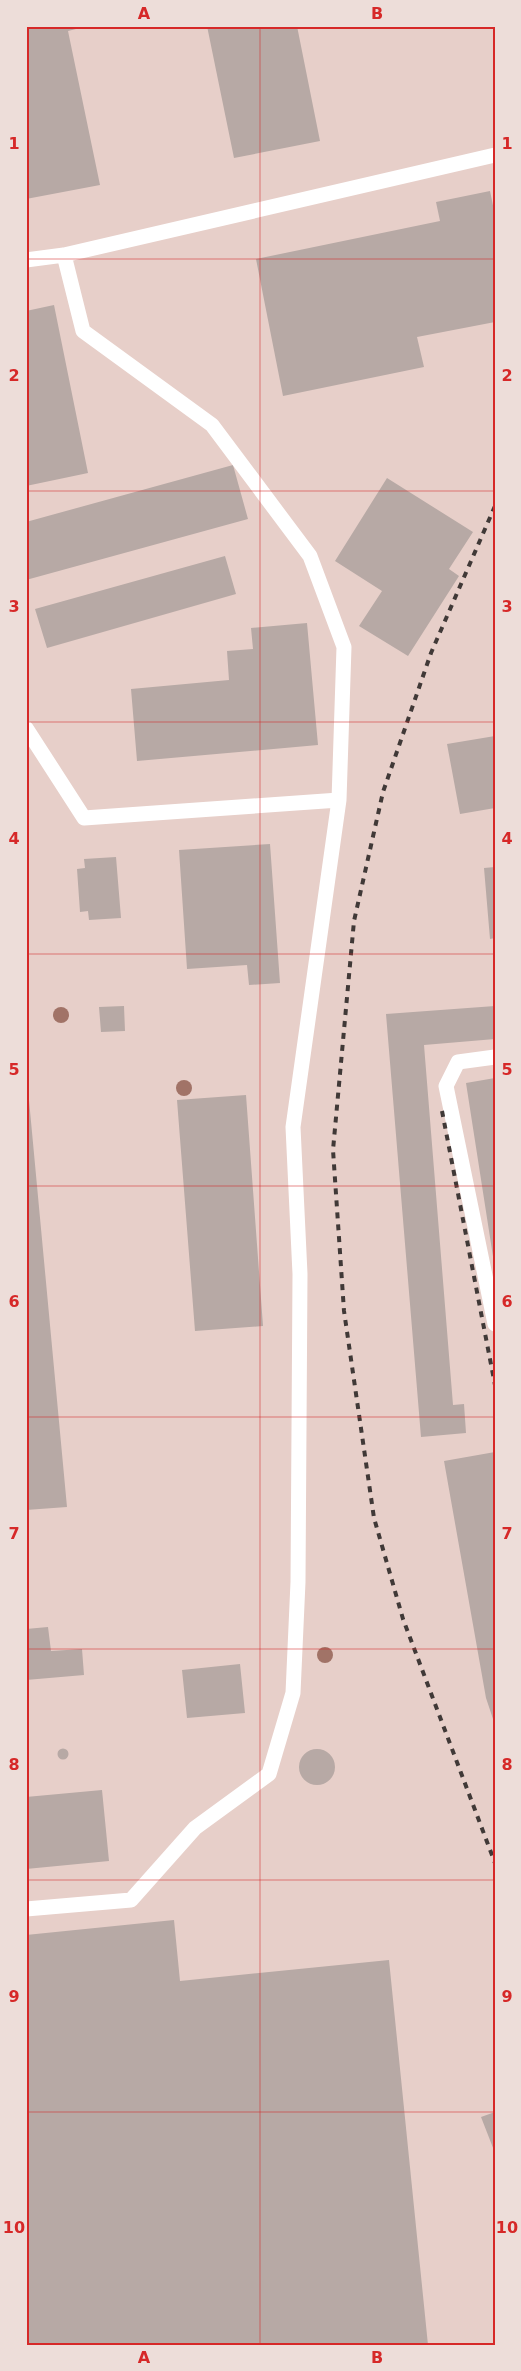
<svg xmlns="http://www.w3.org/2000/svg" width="521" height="2371" viewBox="0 0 521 2371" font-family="'DejaVu Sans',sans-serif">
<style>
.built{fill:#e7cfc9}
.building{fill:#b7a9a5}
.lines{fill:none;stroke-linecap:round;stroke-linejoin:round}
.lane{stroke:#fff;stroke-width:15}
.rail{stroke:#403937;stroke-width:4;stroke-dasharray:6 6;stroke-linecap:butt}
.tree{fill:#a17367}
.grid{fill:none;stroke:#d62828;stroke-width:1;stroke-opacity:0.55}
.neatline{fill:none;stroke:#d62828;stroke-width:2}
.grid-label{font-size:16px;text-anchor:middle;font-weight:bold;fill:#d62828}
</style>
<rect width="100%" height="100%" fill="#edddd9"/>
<path class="built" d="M26,26H495V2345H26Z"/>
<path class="building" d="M26,26H88L68,31L100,185L26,199Z
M207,26H297L320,141L234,158Z
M490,191L495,215V322L417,337L424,367L283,396L256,259L440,221L436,202Z
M54,305L88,473L26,486V311Z
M233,465L248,519L26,580V522Z
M387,478L473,532L449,569L459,576L408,656L359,626L382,591L335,561Z
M225,556L236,594L47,648L35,609Z
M307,623L318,745L137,761L131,689L229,680L227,651L253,649L251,628Z
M495,736V808L460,814L447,744Z
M270,844L280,983L249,985L247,965L187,969L179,850Z
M116,857L121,918L89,920L88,911L80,912L77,869L85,868L84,859Z
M495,867V938L490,939L484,868Z
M124,1006L125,1031L101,1032L99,1007Z
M495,1006V1039L424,1045L453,1405L464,1404L466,1433L421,1437L386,1014Z
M26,1068L67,1507L26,1510Z
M495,1078V1263H494L466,1083Z
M246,1095L263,1326L195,1331L177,1100Z
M495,1452V1722H494L486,1698L444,1461Z
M48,1627L51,1651L82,1649L84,1675L26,1680V1629Z
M240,1664L245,1713L187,1718L182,1670Z
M57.5 1754a5.5 5.5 0 1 1 11 0a5.5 5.5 0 1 1-11 0Z
M299 1767a18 18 0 1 1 36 0a18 18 0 1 1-36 0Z
M102,1790L109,1861L26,1869V1797Z
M174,1920L180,1981L389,1960L428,2345H26V1935Z
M495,2112V2153L481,2117Z"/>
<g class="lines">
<path class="lane" d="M26,260L64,255L495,155
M26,728L84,818L339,800
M495,1057L458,1062L446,1086L495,1324
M26,1909L131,1900L195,1828L269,1774L293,1693L298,1582L300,1274L293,1127L339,800L344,647L310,556L212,425L83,331L64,255"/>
<path class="rail" d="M495,506L431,653L383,792L354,921L333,1150L344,1311L374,1518L403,1619L495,1863
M442,1111L495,1385"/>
</g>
<g class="tree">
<circle cx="61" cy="1015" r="8"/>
<circle cx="184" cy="1088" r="8"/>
<circle cx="325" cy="1655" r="8"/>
</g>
<path class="grid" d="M260,26V2345M26,259H495M26,491H495M26,722H495M26,954H495M26,1186H495M26,1417H495M26,1649H495M26,1880H495M26,2112H495"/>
<rect width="521" height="2371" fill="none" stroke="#edddd9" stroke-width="55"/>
<rect x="28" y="28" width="466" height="2316" class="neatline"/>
<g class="grid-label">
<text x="144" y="19">A</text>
<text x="377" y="19">B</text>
<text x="14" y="149">1</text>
<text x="507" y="149">1</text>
<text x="14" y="381">2</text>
<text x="507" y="381">2</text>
<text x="14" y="612">3</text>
<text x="507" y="612">3</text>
<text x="14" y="844">4</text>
<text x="507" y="844">4</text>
<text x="14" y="1075">5</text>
<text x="507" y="1075">5</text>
<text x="14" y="1307">6</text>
<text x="507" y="1307">6</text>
<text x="14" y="1539">7</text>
<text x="507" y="1539">7</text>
<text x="14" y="1770">8</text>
<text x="507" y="1770">8</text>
<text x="14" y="2002">9</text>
<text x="507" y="2002">9</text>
<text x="14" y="2233">10</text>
<text x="507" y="2233">10</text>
<text x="144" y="2363">A</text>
<text x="377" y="2363">B</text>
</g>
</svg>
